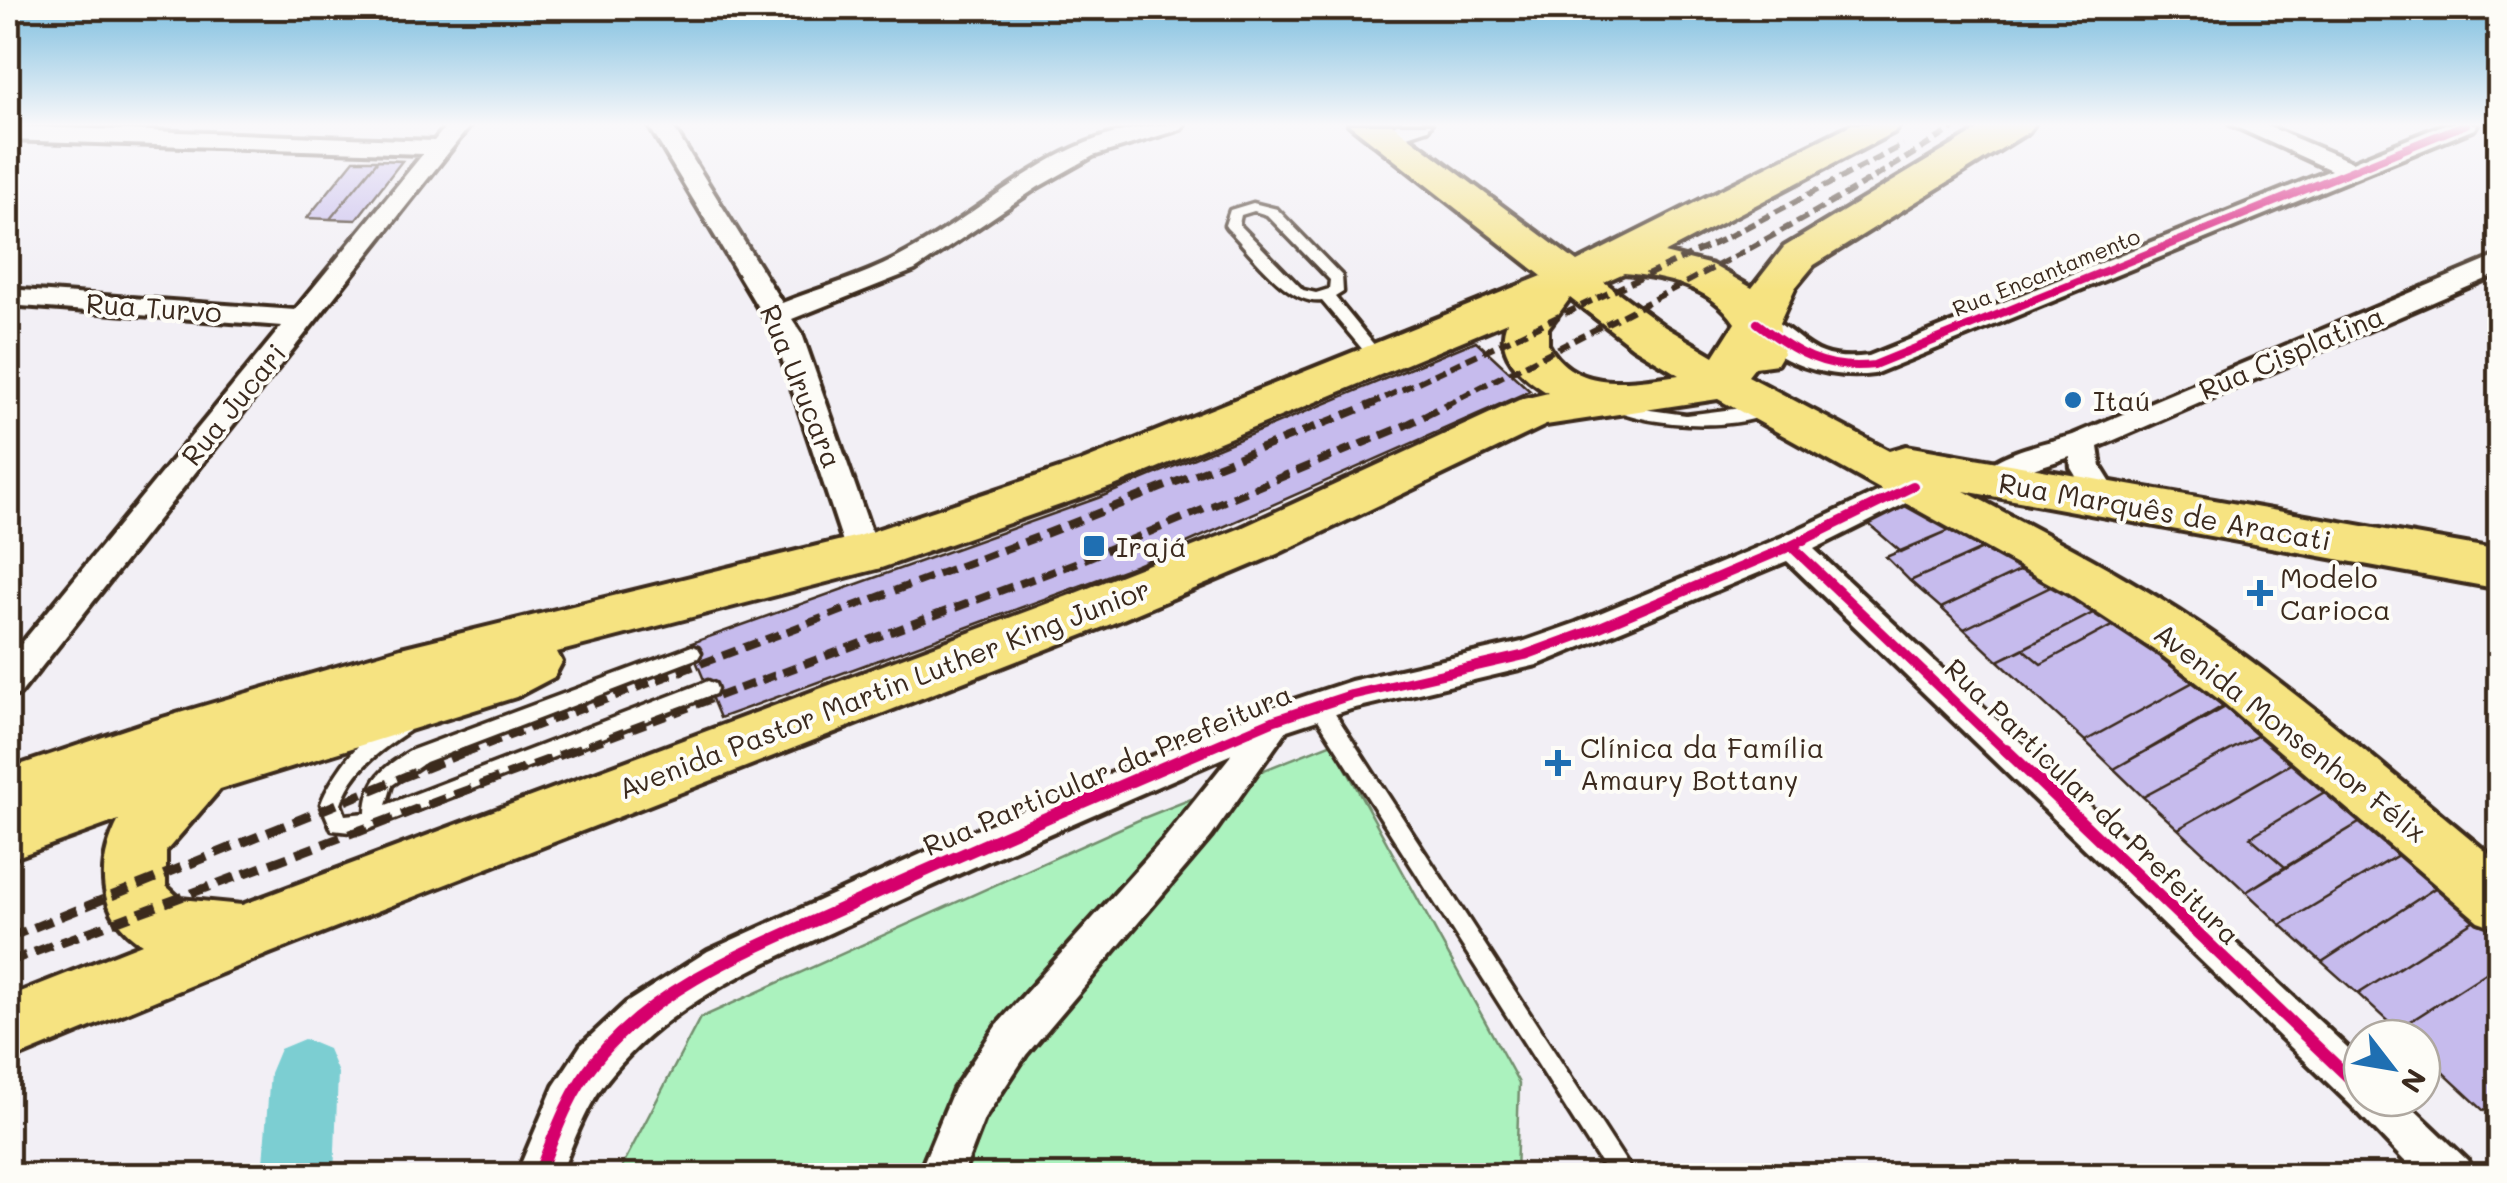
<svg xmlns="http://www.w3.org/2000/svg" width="2507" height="1183" viewBox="0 0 2507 1183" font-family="Mali,sans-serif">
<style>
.green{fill:#abf2be;stroke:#738e6e;stroke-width:2.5}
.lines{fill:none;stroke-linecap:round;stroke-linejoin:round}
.river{fill:#7cced2;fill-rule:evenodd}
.building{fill:#c6bbed;stroke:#3b2a1e;stroke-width:2.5}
.service-casing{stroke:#3b2a1e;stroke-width:7}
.minor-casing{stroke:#3b2a1e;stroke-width:8}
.primary-casing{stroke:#3b2a1e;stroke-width:8}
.service{fill:#fdfcf7;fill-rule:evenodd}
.minor{fill:#fdfcf7;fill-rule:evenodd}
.primary{fill:#f6e381;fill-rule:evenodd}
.rail-far2{stroke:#3b2a1e;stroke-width:6;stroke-dasharray:12 6;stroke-linecap:butt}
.rail-far1{stroke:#3b2a1e;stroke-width:8;stroke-dasharray:15 8;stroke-linecap:butt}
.rail{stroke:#3b2a1e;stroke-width:9;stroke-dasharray:19 9;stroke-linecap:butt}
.cycleway-far2-casing{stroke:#fdfcf7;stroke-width:12}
.cycleway-far1-casing{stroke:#fdfcf7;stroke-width:16}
.cycleway-casing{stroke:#fdfcf7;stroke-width:19}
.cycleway-far2{stroke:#d6006c;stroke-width:8}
.cycleway-far1{stroke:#d6006c;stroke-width:10}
.cycleway{stroke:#d6006c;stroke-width:12}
.poi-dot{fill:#1f6fb2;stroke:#fdfcf7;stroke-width:4}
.labels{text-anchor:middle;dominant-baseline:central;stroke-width:8;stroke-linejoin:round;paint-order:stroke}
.far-street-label{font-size:22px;fill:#3b2a1e;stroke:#fdfcf7}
.street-label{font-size:28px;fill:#3b2a1e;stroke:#fdfcf7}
.poi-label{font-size:28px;fill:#3b2a1e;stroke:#fdfcf7;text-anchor:start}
</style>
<rect width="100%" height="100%" fill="#f2eff5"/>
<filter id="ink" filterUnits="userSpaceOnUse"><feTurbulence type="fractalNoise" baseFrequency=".01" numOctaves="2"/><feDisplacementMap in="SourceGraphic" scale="20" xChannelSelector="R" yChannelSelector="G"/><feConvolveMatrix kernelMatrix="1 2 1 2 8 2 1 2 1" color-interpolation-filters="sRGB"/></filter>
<g filter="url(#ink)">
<path class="green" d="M1332,743L1519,1083L1516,1175L617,1176L700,1018L1141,819Z"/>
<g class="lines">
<path class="river" d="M304,1039L328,1049L338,1073L334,1176H262L270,1073L280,1049Z"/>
</g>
<path class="building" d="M354,160H378L330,219L307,218Z
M378,160L402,161L356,220L330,219Z
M1476,341L1530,391L1137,565L720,718L689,644L1098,498Z
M1909,499L1961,525L1901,552L1864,520Z
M1955,528L1990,546L1910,581L1886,557Z
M2002,540L2040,561L1941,608L1910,581Z
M2040,561L2069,578L1964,629L1941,608Z
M2069,578L2111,604L1998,661L1964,629Z
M2099,610L2117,623L2041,664L2023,649Z
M2117,623L2195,681L2085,741L1998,661L2023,649L2041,664Z
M2195,681L2223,706L2114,769L2085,741Z
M2233,703L2266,731L2143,797L2114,769Z
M2266,731L2299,759L2178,829L2143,797Z
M2299,759L2331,788L2250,837L2285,867L2246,892L2178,829Z
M2331,788L2364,820L2285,867L2250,837Z
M2364,820L2403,852L2281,925L2246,892Z
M2403,852L2441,884L2322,962L2281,925Z
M2441,884L2479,917L2358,994L2322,962Z
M2479,917L2500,934V964L2397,1030L2358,994Z
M2500,964V1100L2484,1111L2422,1053V1038H2406L2397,1030Z"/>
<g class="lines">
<defs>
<path id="service" d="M1253,203L1277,209L1342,276L1343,292L1335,297L1384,357L1387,360L1384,363H1374L1322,301C1288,306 1250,251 1227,228L1225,225L1230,210ZM1254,211L1267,215L1330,280L1329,289L1316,293L1303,290L1239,224L1241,215Z
M1610,397L1650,410L1686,415L1765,405L1773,410C1744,433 1631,427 1602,402L1605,398Z
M692,646L698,648L701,653L698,658L426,762L392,785L386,805L701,684L708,681L715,684L717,689L715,694L359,833L332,830L321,804C330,777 376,711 409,719L411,725L409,731C380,750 352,770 341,804L345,815L366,813C367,780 385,765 412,750Z
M1319,697L1326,700L1635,1176H1609L1312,710L1310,705L1312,700Z"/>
<path id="minor" d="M448,124H471L20,694L8,698V660L282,326L8,305V289L295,310L423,154L8,140V126L434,141Z
M648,124H671L782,303C820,288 861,277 897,258C999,205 1059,124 1184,124L1181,129L1093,156L1038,187L915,270L792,319L802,334L879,554L874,562L863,566L852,562L847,554L774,334Z
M1397,124H1431L1428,129L1383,144L1371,137Z
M2230,124H2262L2352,162L2445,124H2477L2474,129L1874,374C1827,380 1772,363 1743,323L1747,317L1757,314C1804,327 1802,365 1869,356L2331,170Z
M2488,124H2500V131L2491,129Z
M2500,255V273L2098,447L2101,467L2122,501L2118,509L2107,512L2096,509L2071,468L2070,457L2036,468L1991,491L1980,488L1976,480C1992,452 2044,444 2073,435Z
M1913,475L1924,478L1928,486L1924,494L1814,549L2362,1061V1098H2402L2467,1160L2473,1176H2419L2354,1108L1787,561L1537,665L1351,709L1287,730L1211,837L1026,1055L984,1119L962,1176H918L954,1089L996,1026L1164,839L1232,754C1110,807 989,859 869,915C779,957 677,995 612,1074C587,1103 574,1140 560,1176H516L554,1086L581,1045L626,1003L708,951L952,840L1263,710L1351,681L1522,642L1576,623L1780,538Z"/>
<path id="primary" d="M1349,124H1392L1577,262L1852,124H1900L1894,132L1664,253L1712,265L1752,288L1784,247L1988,124H2034L2028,132L1814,265L1795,288L1779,323L1783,354L1777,364L1755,367L1748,376L1889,451L1906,446L2500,550V589L1964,491C2045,534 2126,575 2202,626C2306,697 2402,783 2500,863V929L2478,921L2225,704L2163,656L2067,593L1718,399L1546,425L1277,554L1111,624L270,953L8,1061V997L142,944C96,916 96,863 119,820L8,860V769L142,724L401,648L858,536L1080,462L1542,276ZM1624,273C1664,277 1711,286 1735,323L1714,356L1665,327L1604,282ZM1570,298L1633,347L1679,375C1634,381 1574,394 1548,344V328ZM1507,322C1494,354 1523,378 1548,393L1519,400L1241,528L1073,594L242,905L180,899L166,886V851L220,789L516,697L554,677L562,662L557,652L881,568L1114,486Z"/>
</defs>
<use href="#service" class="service-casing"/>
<use href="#minor" class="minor-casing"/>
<use href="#primary" class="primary-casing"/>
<use href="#service" class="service"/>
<use href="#minor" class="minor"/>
<use href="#primary" class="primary"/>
<path class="rail-far2" d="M1369,405L1722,240L1903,145
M1445,405C1620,317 1795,231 1960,124"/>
<path class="rail-far1" d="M464,753L1040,536L1375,403
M567,753L1075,563L1404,426L1450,403"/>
<path class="rail" d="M8,938L470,750
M8,962L574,750"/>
<defs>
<path id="cycleway-far2" d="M1757,323C1795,352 1825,371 1874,365L2466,124"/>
<path id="cycleway-far1" d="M1791,546L2008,753
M1198,753L1275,720L1351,695L1525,655L1588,632L1791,546L1913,486"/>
<path id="cycleway" d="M2006,750L2362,1090
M538,1176C554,1136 568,1094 596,1060C659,982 765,944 854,903C970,850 1087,800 1204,750"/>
</defs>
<use href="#cycleway-far2" class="cycleway-far2-casing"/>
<use href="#cycleway-far1" class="cycleway-far1-casing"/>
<use href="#cycleway" class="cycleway-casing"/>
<use href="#cycleway-far2" class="cycleway-far2"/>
<use href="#cycleway-far1" class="cycleway-far1"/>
<use href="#cycleway" class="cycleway"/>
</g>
</g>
<linearGradient id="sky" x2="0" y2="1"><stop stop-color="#7dbedf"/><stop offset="0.43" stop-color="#f9f8fa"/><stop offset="1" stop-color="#f9f8fa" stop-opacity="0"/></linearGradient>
<rect width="2507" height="290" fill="url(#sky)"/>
<g class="poi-dot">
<circle cx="2073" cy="400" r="10"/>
<rect x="1082" y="534" width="24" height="24" rx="5"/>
<path d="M2255 578h10v10h10v10h-10v10h-10v-10h-10v-10h10z"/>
<path d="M1553 748h10v10h10v10h-10v10h-10v-10h-10v-10h10z"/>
</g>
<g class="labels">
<g class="far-street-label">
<text transform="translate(2046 272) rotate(-22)">Rua Encantamento</text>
</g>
<g class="street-label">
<text transform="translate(154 307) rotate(4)">Rua Turvo</text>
<text transform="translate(2291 352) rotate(-23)">Rua Cisplatina</text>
<text transform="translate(802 386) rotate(68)">Rua Urucara</text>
<text transform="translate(233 404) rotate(-51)">Rua Jucari</text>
<text transform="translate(2165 511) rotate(10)">Rua Marquês de Aracati</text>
<text transform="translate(884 688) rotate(-21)">Avenida Pastor Martin Luther King Junior</text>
<text transform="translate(2291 732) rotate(38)">Avenida Monsenhor Félix</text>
<text transform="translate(1107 769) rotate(-23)">Rua Particular da Prefeitura</text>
<text transform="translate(2093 801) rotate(44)">Rua Particular da Prefeitura</text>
</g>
<g class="poi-label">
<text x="2093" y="400">Itaú</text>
<text x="1116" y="546">Irajá</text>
<text x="2280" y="577">Modelo<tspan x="2280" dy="32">Carioca</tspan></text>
<text x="1580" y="747">Clínica da Família<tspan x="1580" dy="32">Amaury Bottany</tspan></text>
</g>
</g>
<rect width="2507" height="1183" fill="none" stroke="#fdfcf7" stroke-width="40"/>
<rect x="20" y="20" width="2467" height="1143" fill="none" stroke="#3b2a1e" stroke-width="4" filter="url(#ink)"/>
<g transform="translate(2392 1068) rotate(121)"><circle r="48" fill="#fdfcf7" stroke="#afa8a0" stroke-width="2.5"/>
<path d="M0-8L18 38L0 25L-18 38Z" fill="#1f6fb2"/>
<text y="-15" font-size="28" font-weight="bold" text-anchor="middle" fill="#3b2a1e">N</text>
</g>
</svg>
